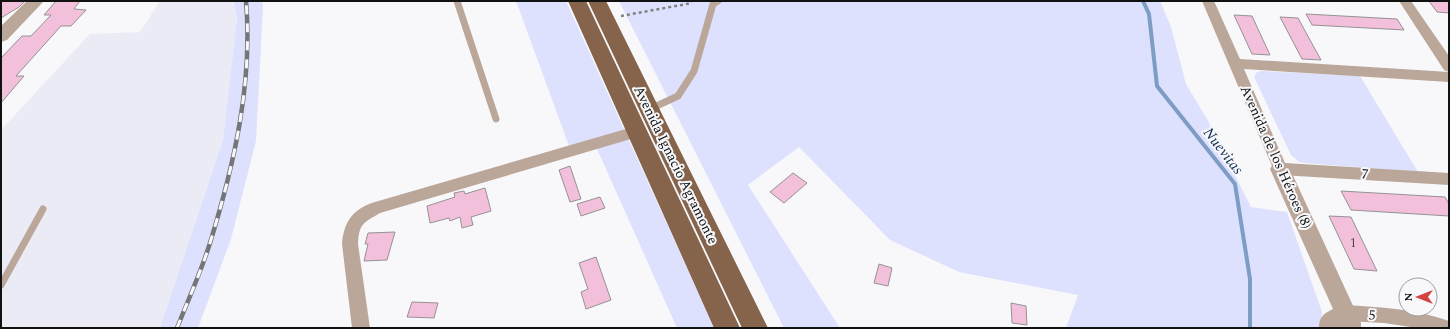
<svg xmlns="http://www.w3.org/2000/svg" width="1450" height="329" viewBox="0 0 1450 329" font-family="Spectral,serif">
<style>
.built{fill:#eaebf5}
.green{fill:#dde1fe}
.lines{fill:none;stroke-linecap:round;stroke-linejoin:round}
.stream{stroke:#7d9dc4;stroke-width:4}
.building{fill:#f3c0dc;stroke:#949293}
.path{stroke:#808182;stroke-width:2.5;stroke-dasharray:3 3;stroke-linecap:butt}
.service{stroke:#bba799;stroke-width:7}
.minor{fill:#bba799;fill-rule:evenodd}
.tertiary{fill:#bba799;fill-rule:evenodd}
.primary{fill:#86644b;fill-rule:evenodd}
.rail-casing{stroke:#747576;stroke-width:4.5}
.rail{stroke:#f8f8fb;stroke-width:3;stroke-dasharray:9;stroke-linecap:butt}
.labels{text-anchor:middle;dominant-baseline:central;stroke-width:4;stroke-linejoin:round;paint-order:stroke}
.number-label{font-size:12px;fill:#493d44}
.street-label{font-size:14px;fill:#101111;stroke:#f8f8fb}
.water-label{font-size:15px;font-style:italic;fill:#0b2d53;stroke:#f8f8fb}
</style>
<rect width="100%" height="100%" fill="#f8f8fb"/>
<path class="built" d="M160,1H232L237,18L223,140L160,328H1V130L90,34L140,32Z"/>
<path class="green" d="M233,1H262L263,7L256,141L231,239L198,328H160L223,140L237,18Z
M516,1H566L714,328H677L593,140L569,146Z
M619,1H1160L1171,27L1186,84L1207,119L1251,207L1287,212L1322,312L1320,328H1066L1078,295L959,272L890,240L799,147L748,185L840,328H784Z
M1260,71L1360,76L1418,172L1304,163L1299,162L1291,155L1254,77L1256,73Z"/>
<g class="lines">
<path class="stream" d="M1143,1L1149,14L1157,86L1235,184L1250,279V328"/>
</g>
<path class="building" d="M1,1H25L19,7L1,18Z
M56,1H80L74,9L86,10L71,26H61L16,76H24L1,103V58L22,36H31L51,15H44Z
M1429,1H1449V13L1437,12Z
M1306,14L1397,19L1404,30L1312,25Z
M1234,15L1252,16L1270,55L1252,54Z
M1280,17L1298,18L1321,60L1302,59Z
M570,166L581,199L570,202L559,170Z
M793,173L807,183L784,203L770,192Z
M485,188L491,211L471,217L473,225L462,228L460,217L450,221L449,218L430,223L427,206L455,197L454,193L464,191L465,194Z
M1341,191L1445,197L1449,204V216L1351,210Z
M600,197L605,208L581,216L577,204Z
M1329,216L1351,217L1377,271L1354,269Z
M395,232L387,260L364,261L368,244H365L368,233Z
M596,257L611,300L586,309L581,292L588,289L579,263Z
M879,264L892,268L888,286L874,283Z
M412,302L438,303L434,318L407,317Z
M1011,303L1026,306L1027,325L1012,323Z"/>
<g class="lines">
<path class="path" d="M621,16L692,3"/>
<path class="service" d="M457,1L496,119
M650,109L678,96L694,71L713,4L718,1
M1,285L43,209"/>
<path class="minor" d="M1202,1H1214L1240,59L1449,72V82L1244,69L1285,163L1449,173V185L1280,175L1275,173Z
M1399,1H1411L1449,56V72L1444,70Z
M636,126L641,128L643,132L641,136L380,213C363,223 359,224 358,244L370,328H352L342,244C344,221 353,209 375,202Z
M1345,305C1380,307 1416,309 1449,321V328H1417L1384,323L1345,321L1339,318L1336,313L1339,308Z"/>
<path class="tertiary" d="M27,1H44L7,40L1,42V26Z
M1280,161L1287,164L1290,169L1361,323V328H1319C1319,317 1323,314 1333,309L1270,169L1273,164Z"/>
<path class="primary" d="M568,1H586L740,328H714Z
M588,1H606L768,328H742Z"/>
<defs>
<path id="rail" d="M177,328C188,300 201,272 210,243C234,165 253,83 246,1"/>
</defs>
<use href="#rail" class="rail-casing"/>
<use href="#rail" class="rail"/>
</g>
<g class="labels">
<g class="number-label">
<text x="1353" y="243">1</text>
</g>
<g class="street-label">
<text transform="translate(1276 157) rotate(66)">Avenida de los Héroes (8)</text>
<text transform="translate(676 165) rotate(64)">Avenida Ignacio Agramonte</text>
<text transform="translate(1365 174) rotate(4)">7</text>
<text transform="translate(1372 315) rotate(4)">5</text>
</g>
<g class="water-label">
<text transform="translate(1223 151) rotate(52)">Nuevitas</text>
</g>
</g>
<rect width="1450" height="329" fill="none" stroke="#101111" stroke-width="4"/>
<g transform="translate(1418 297) rotate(270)"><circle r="19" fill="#f8f8fb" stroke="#9b9c9d"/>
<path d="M0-3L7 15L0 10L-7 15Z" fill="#d24341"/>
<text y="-6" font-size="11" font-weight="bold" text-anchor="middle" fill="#101111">N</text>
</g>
</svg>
